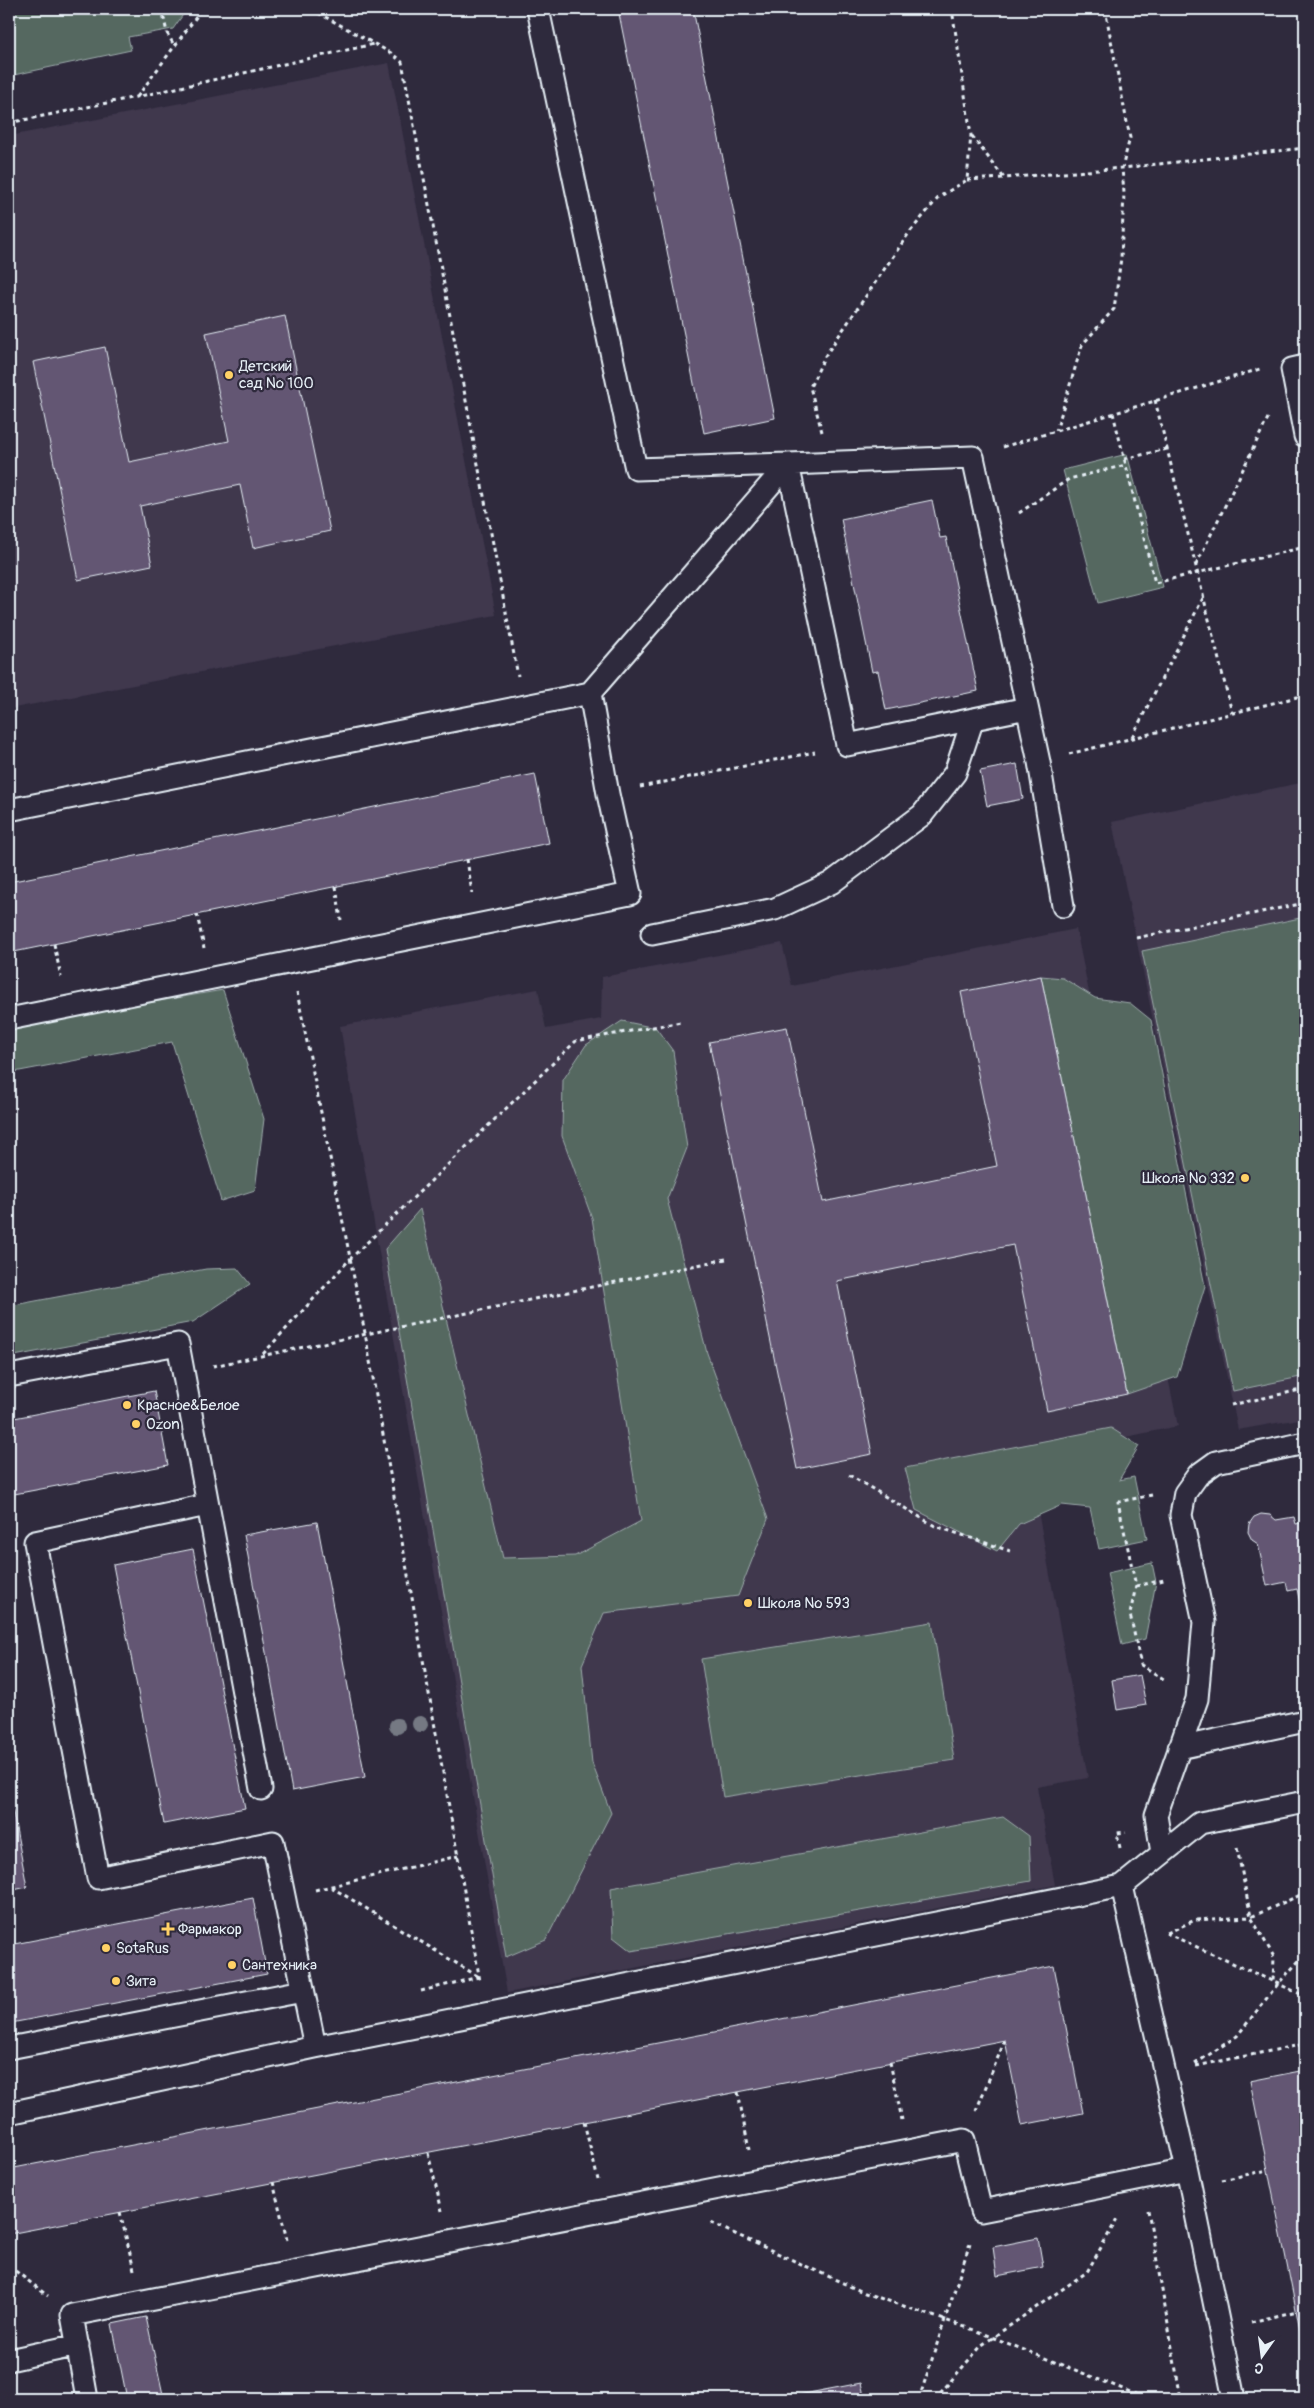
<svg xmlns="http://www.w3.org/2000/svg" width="1314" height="2408" viewBox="0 0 1314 2408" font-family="Pangolin,sans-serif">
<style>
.built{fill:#3f374d}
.green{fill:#556861;stroke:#9eacac}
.building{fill:#645673;stroke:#e8f1f8}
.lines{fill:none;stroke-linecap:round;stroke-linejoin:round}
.lane-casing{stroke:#e8f1f8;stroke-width:25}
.path{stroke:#e8f1f8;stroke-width:3;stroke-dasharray:4 4;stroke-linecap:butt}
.lane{stroke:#2f2a3d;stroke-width:21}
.tree{fill:#747983}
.poi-dot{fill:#ffd166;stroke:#2f2a3d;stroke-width:2}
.labels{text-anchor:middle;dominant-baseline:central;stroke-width:4.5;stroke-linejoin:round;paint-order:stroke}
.poi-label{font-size:15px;fill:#e8f1f8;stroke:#2f2a3d;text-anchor:start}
</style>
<rect width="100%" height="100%" fill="#2f2a3d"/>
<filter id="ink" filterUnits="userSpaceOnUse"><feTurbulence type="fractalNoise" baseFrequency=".02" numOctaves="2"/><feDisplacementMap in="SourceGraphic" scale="10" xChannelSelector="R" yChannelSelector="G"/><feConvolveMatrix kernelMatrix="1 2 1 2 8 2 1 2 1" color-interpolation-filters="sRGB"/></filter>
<g filter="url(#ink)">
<path class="built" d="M389,63L496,615L9,709V136Z
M1305,782V1418L1238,1430L1112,822Z
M1076,929L1178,1426L1028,1458L1088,1778L1037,1787L1055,1885L507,1993L340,1026L538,989L546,1029L601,1019L602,977L782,943L792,986Z"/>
<path class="green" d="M9,9H187L173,29L128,37L131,50L9,76Z
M1127,454L1163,587L1098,603L1063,470Z
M1305,917V1376L1233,1391L1142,951Z
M1041,976L1063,978L1095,998L1130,1003L1151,1020L1205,1286L1177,1377L1127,1394Z
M223,990L264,1119L255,1190L221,1201L172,1042L9,1073V1027Z
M622,1021L656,1028L673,1051L687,1148L667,1199L707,1353L768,1519L738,1596L604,1613L582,1665L592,1763L611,1813L546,1940L506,1957L385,1249L420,1209L503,1558L575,1556L641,1521L592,1218L562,1136L563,1080L586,1045Z
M237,1268L250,1284L193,1322L9,1357V1306L206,1269Z
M1111,1428L1139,1446L1119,1480L1134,1477L1147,1539L1099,1549L1090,1508L1062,1505L1019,1524L997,1551L916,1510L905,1468Z
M1152,1563L1156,1582L1145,1639L1122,1645L1107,1573Z
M932,1622L954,1760L723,1797L701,1659Z
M1003,1817L1029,1836L1031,1881L631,1951L613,1937L611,1888Z"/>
<path class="building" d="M618,9H693L775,418L704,433Z
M285,316L330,531L253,548L240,485L140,506L152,565L78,580L33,362L105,347L129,462L229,441L206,333Z
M932,500L940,538L946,537L978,691L886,710L878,671L872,672L841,519Z
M1017,764L1023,799L987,806L980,771Z
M535,774L549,843L9,953V882Z
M1041,976L1127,1394L1047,1411L1013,1245L837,1281L872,1454L797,1469L709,1042L787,1027L823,1202L997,1166L961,992Z
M154,1391L168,1465L9,1495V1419Z
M1261,1514L1270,1515L1276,1520L1294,1517L1296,1524L1305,1522V1628L1297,1589L1288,1591L1286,1582L1267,1586L1258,1544L1252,1540L1248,1532L1249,1524L1254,1517Z
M317,1522L365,1777L292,1791L244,1535Z
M193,1549L245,1808L164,1824L113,1565Z
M1140,1675L1146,1705L1117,1710L1112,1680Z
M9,1791L27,1887L9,1891Z
M253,1898L267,1974L11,2023L9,2011V1945Z
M1054,1966L1083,2113L1022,2125L1005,2040L9,2234V2169Z
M1305,2070V2354L1250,2081Z
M1038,2238L1043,2267L997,2276L993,2247Z
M146,2317L164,2399H127L112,2324Z
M861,2383L865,2399H777Z"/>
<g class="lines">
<defs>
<path id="lane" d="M1305,366L1292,369L1305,436
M1027,708L847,745L788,464L973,457L1039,762L1063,906
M9,810L590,693L788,464L636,469L538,9
M652,934L775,909L831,883L922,815L955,773L973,719
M9,1019L630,894L608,794L590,693
M9,1376L178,1344L261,1789
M207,1505L35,1542L98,1878L273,1842L315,2047
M1179,1748L1305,1721
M1162,1853L1156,1815L1197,1699L1204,1622L1181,1515L1185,1493L1198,1475L1216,1462L1305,1443
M1122,1886L1187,2170L1234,2399
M9,2048L303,1991
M9,2113L315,2047L1122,1886L1200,1823L1305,1802
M9,2360L78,2345
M87,2399L72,2315L964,2140L981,2211L1187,2170"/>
</defs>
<use href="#lane" class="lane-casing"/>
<path class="path" d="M162,9L167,33L174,45
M311,9L391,53L402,62L518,676
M1105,9L1130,138L1122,168L1305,148
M137,97L202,9
M9,123L136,97L374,44
M972,136L1004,178L1122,168L1124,193L1121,258L1114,309L1082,345L1056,431
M967,180L1003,178
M1155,400L1232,713
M1113,413L1155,583L1305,547
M822,432L810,387L825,356L909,233L939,197L967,180L971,135L952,9
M1003,447L1260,369
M1124,459L1167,449
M1019,513L1069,479L1126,465
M1196,565L1268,418
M1132,737L1203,598
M1069,754L1305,695
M640,787L815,752
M467,859L472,893
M336,886L341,920
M197,914L204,948
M1136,938L1305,903
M54,944L61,977
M297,992L365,1333L480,1981
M263,1354L351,1258L576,1041L681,1022
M213,1366L726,1259
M1231,1405L1305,1389
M849,1475L935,1526L1010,1551
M1152,1495L1118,1502L1136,1586L1130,1614L1141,1665L1167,1681
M1136,1586L1164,1580
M1120,1848L1117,1833L1126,1832
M1237,1848L1251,1917L1274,1957L1273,1982
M331,1887L479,1977
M315,1890L458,1856
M1166,1933L1305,1996
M1167,1933L1195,1920L1251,1917L1305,1893
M421,1991L479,1977
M890,2062L902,2120
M1195,2064L1237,2036L1278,1984L1305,1954
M1196,2066L1305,2044
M738,2092L749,2150
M976,2111L1005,2040
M584,2122L598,2180
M428,2153L442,2211
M1222,2180L1268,2170
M273,2182L287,2240
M1148,2210L1181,2399
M120,2212L134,2270
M711,2223L865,2293L974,2330L1148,2399
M9,2266L48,2296
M1251,2322L1297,2311
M919,2399L971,2240
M935,2399L982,2345L1087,2272L1119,2216"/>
<use href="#lane" class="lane"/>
</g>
<g class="tree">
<circle cx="420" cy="1724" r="8"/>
<circle cx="397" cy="1726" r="8"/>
</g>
</g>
<g class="poi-dot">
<circle cx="229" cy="375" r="5"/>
<circle cx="1245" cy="1178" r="5"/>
<circle cx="127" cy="1405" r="5"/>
<circle cx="136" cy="1424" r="5"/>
<circle cx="748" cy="1603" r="5"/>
<path d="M165.5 1921.5h5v5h5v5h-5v5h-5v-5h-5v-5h5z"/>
<circle cx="106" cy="1948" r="5"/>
<circle cx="232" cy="1965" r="5"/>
<circle cx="116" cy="1981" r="5"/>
</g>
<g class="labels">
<g class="poi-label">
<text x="239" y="366">Детский<tspan x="239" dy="17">сад № 100</tspan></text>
<text x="1235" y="1178" text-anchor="end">Школа № 332</text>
<text x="137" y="1405">Красное&amp;Белое</text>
<text x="146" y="1424">Ozon</text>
<text x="758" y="1603">Школа № 593</text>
<text x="178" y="1929">Фармакор</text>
<text x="116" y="1948">SotaRus</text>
<text x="242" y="1965">Сантехника</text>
<text x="126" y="1981">Зита</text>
</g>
</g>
<rect width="1314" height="2408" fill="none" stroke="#2f2a3d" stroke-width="30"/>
<rect x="15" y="15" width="1284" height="2378" fill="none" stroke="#e8f1f8" stroke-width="2" filter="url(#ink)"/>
<g transform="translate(1262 2356) rotate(194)" stroke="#2f2a3d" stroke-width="4" paint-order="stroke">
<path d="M0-4L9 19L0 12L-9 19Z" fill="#e8f1f8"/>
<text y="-8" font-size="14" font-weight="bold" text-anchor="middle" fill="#e8f1f8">С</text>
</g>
</svg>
